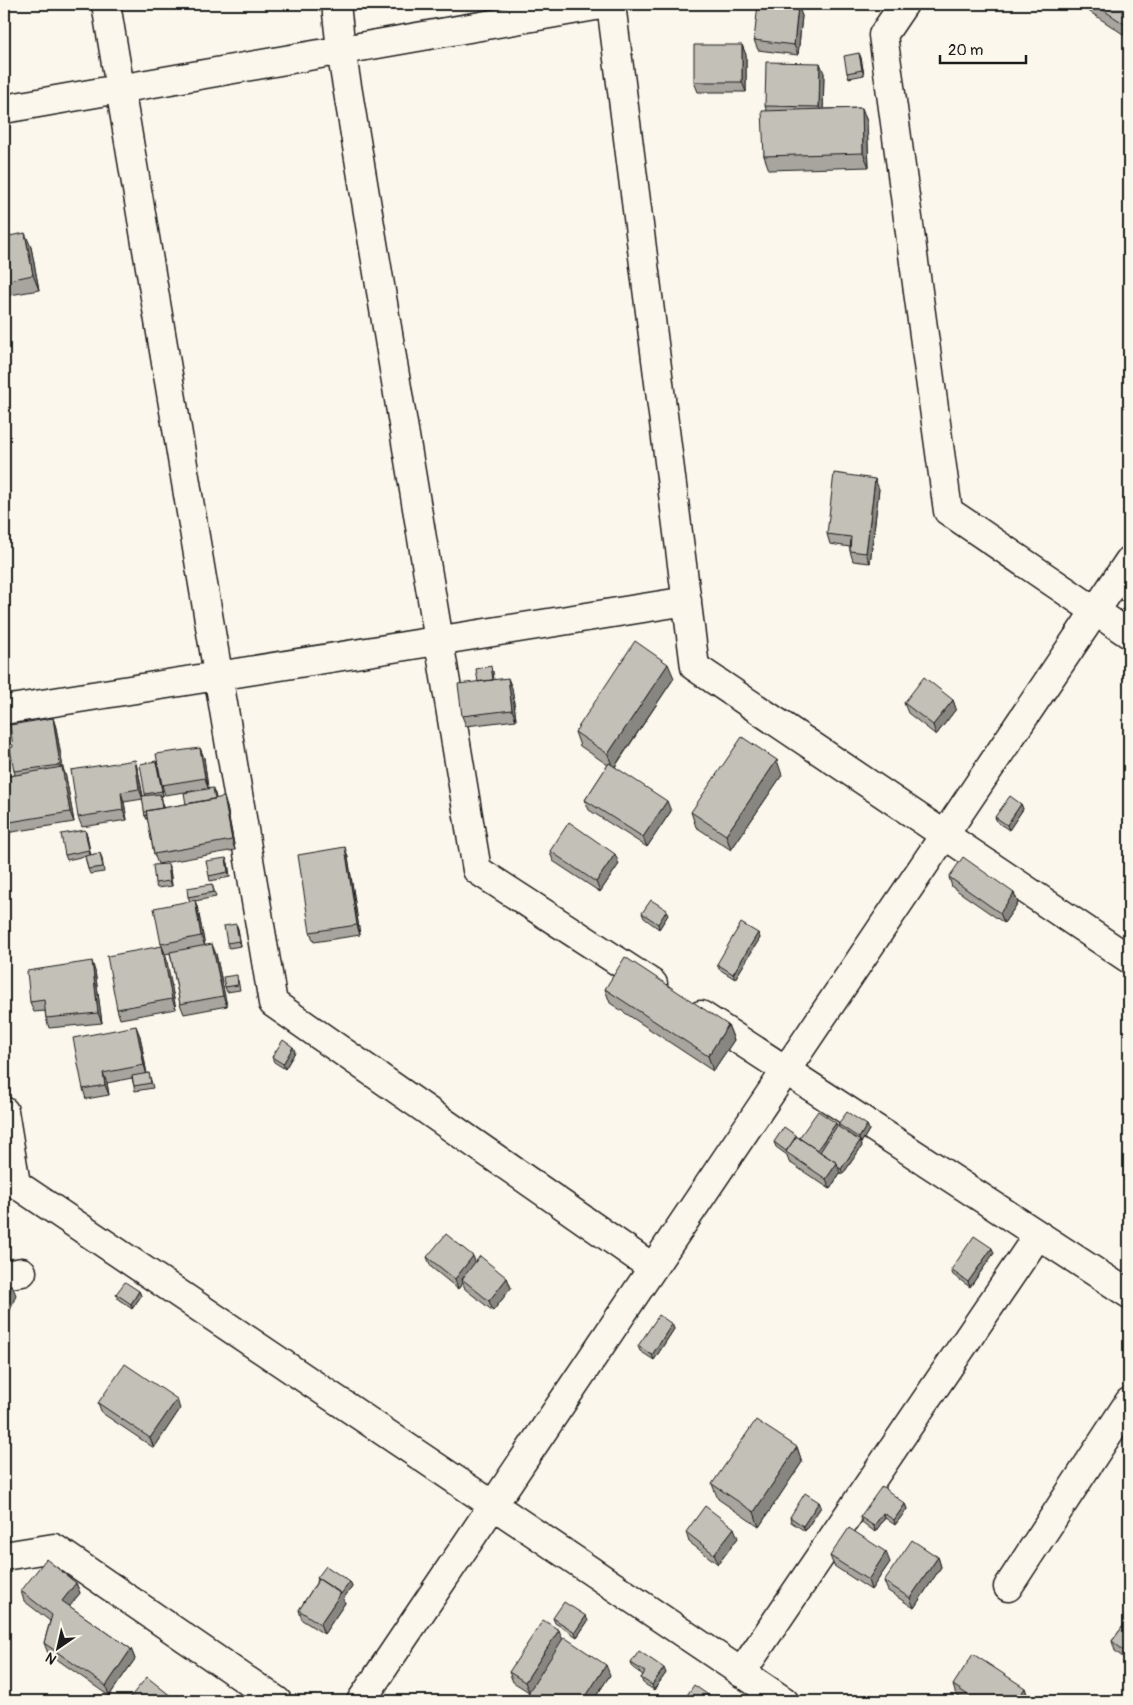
<svg xmlns="http://www.w3.org/2000/svg" width="1133" height="1705" viewBox="0 0 1133 1705" font-family="Pangolin,sans-serif">
<style>
.lines{fill:none;stroke-linecap:round;stroke-linejoin:round}
.minor-casing{stroke:#1c1c1c;stroke-width:31}
.minor{stroke:#fbf7ec;stroke-width:28}
.wall{fill:#a8a59e;stroke:#1c1c1c}
.shaded-wall{fill:#888681;stroke:#1c1c1c}
.building{fill:#c3c0b8;stroke:#1c1c1c}
</style>
<rect width="100%" height="100%" fill="#fbf7ec"/>
<filter id="ink" filterUnits="userSpaceOnUse"><feTurbulence type="fractalNoise" baseFrequency=".02" numOctaves="2"/><feDisplacementMap in="SourceGraphic" scale="10" xChannelSelector="R" yChannelSelector="G"/><feConvolveMatrix kernelMatrix="1 2 1 2 8 2 1 2 1" color-interpolation-filters="sRGB"/></filter>
<g filter="url(#ink)">
<g class="lines">
<defs>
<path id="minor" d="M106,4L273,1003L653,1268
M336,4L341,50L477,870L653,984
M611,4L695,667L1129,959
M904,4L883,35L948,511L1129,634
M4,109L607,4
M4,710L687,601
M701,1015L1129,1294
M4,1111L16,1184L784,1701
M4,1275L22,1272
M4,1556L54,1548L277,1701
M1008,1587L1129,1402
M741,1673L1038,1235
M361,1701L1129,561"/>
</defs>
<use href="#minor" class="minor-casing"/>
<use href="#minor" class="minor"/>
</g>
<path class="wall" d="M1078,4H1129V38Z
M798,6L802,16L798,55L758,50L754,40Z
M742,45L746,55V92H698L694,82Z
M859,53L861,58L864,75L849,78L847,73Z
M824,73L823,109L862,108L867,122L869,167L769,170L764,156L767,111L765,106Z
M4,237L31,247L39,290L4,296Z
M879,489L870,563L853,561L850,551V547L830,544L827,534Z
M493,671L494,680L512,688L516,720L466,726L462,716L478,682Z
M674,678L615,767L671,811L647,847L589,810L585,800L608,765L580,746L575,732Z
M953,700L956,709L936,735L908,713L904,703Z
M53,718L56,728L63,768L66,777L74,822L6,833L4,827V777L15,775L14,771L13,747Z
M200,748L204,758L208,788L215,793L216,798L227,807L235,850L158,864L154,854L148,821L145,816L143,799L124,802L127,820L82,827L78,817L138,770L143,796H146L145,794L156,761L158,766L163,796H161L163,808L186,804L205,789L165,795L162,785Z
M782,775L731,850L696,827L691,812Z
M1021,804L1023,809L1009,830L997,822L995,817Z
M87,835L90,855L100,853L102,858L104,872L90,874L88,869L85,856L67,860L65,855Z
M550,851L619,864L600,892L553,861Z
M348,857L360,935L314,942L310,932Z
M228,863L230,877L210,881L209,876Z
M170,869L172,886L157,888L155,883Z
M949,877L1014,893L1018,903L1004,923L952,887Z
M212,884L216,897L195,901L198,910L205,946L216,954L227,1006L184,1014L180,1004L170,953L165,954L176,1009L120,1019L117,1009L162,946L161,944L190,901L188,897Z
M642,913L668,915L659,929L644,918Z
M236,924L238,929L241,946L229,948L227,943Z
M758,933L760,938L735,979L719,969L717,964Z
M95,971L102,1023L49,1028L46,1018L45,1011L34,1012L30,1002Z
M238,980L240,990L227,992L225,987Z
M605,989L728,1025L734,1040L713,1071L610,1003Z
M140,1036L147,1074L149,1073L153,1088L135,1091L132,1078L107,1083L109,1095L86,1099L83,1089Z
M293,1047L295,1052L285,1069L274,1062L272,1057Z
M838,1124L867,1125L869,1130L861,1143L860,1142L862,1146L843,1174L840,1173L830,1189L789,1162L787,1155L776,1147L774,1142L799,1138L837,1126L839,1127Z
M994,1253L970,1287L953,1275L951,1270Z
M427,1257L475,1263L507,1278L511,1288L493,1311L465,1289L463,1283L458,1289L431,1267Z
M139,1291L141,1296L132,1309L118,1299L116,1294Z
M672,1324L674,1329L654,1360L640,1351L638,1346Z
M98,1403L180,1409L154,1448L102,1413Z
M797,1447L802,1462L759,1527L718,1499L712,1484Z
M819,1502L821,1507L805,1531L791,1522L790,1517Z
M905,1504L907,1509L895,1525L885,1518L875,1532L862,1522L860,1517Z
M686,1532L738,1538L718,1564L689,1542Z
M830,1556L890,1562L871,1590L834,1566Z
M938,1557L941,1567L914,1608L888,1591L884,1581Z
M317,1578L350,1582L352,1587L343,1599L345,1603L324,1634L302,1620L299,1610L318,1580Z
M76,1583L80,1593L69,1606L131,1649L135,1659L109,1696L48,1653L44,1643L50,1621L24,1601L21,1591Z
M553,1618L588,1621L577,1637L555,1623Z
M1129,1618V1662L1115,1651L1112,1641Z
M562,1639L610,1675L593,1701H531L528,1693L529,1692L513,1682L509,1672Z
M631,1663L666,1673L654,1690L643,1683L641,1678L643,1675L633,1668Z
M953,1685L1025,1688L1028,1698L1026,1701H966L956,1695Z"/>
<path class="shaded-wall" d="M798,6L802,16L798,55L794,45Z
M742,45L746,55V92L742,82Z
M859,53L861,58L864,75L862,70Z
M820,63L824,73L823,117L819,107Z
M862,108L867,122L869,167L863,153Z
M25,233L31,247L39,290L33,275Z
M875,479L879,489L870,563L866,553Z
M668,664L674,678L613,769L608,754Z
M508,678L512,688L516,720L512,710Z
M953,700L956,709L936,735L933,725Z
M53,718L56,728L63,768L66,777L74,822L70,812L63,774L60,765Z
M200,748L204,758L208,788L205,778Z
M135,760L138,770L143,799L139,789Z
M777,760L782,775L731,850L726,835Z
M156,761L158,766L163,796Z
M121,792L124,802L127,820L123,810Z
M160,794L162,799L165,818L163,813Z
M224,797L227,807L235,850L232,840Z
M667,801L671,811L647,847L643,837Z
M1021,804L1023,809L1009,830L1007,825Z
M85,830L87,835L91,856L89,850Z
M345,847L348,857L360,935L357,925Z
M615,854L619,864L600,892L596,882Z
M226,858L228,863L230,877L228,872Z
M168,864L170,869L172,886L170,881Z
M1014,893L1018,903L1004,923L1000,913Z
M195,900L198,910L205,946L201,936Z
M667,910L668,915L659,929L658,924Z
M236,924L238,929L241,946L239,941Z
M758,933L760,938L735,979L733,974Z
M212,944L216,954L227,1006L223,996Z
M162,946L166,956L176,1009L172,999Z
M92,961L95,971L102,1023L98,1013Z
M728,1025L734,1040L713,1071L708,1056Z
M136,1026L140,1036L147,1075L144,1065Z
M293,1047L295,1052L285,1069L283,1064Z
M103,1073L107,1083L109,1095L105,1085Z
M836,1123L838,1128L817,1157L816,1152Z
M867,1125L869,1130L861,1143L859,1138Z
M860,1141L862,1146L843,1174L841,1169Z
M837,1163L840,1173L830,1189L826,1179Z
M992,1248L994,1253L970,1287L968,1282Z
M473,1256L477,1266L462,1279L463,1283L458,1289L455,1279Z
M507,1278L511,1288L493,1311L489,1301Z
M12,1285L16,1295L6,1321L4,1315V1307Z
M139,1291L141,1296L132,1309L131,1304Z
M672,1324L674,1329L654,1360L652,1355Z
M177,1399L180,1409L154,1448L150,1438Z
M797,1447L802,1462L759,1527L754,1512Z
M819,1502L821,1507L805,1531L803,1526Z
M905,1504L907,1509L895,1525L894,1520Z
M883,1513L885,1518L875,1532L874,1526Z
M734,1528L738,1538L718,1564L714,1554Z
M886,1552L890,1562L871,1590L868,1580Z
M938,1557L941,1567L914,1608L910,1598Z
M350,1582L352,1587L343,1599L345,1603L324,1634L320,1624L341,1593Z
M76,1583L80,1593L66,1611L62,1601Z
M586,1616L588,1621L577,1637L575,1632Z
M559,1630L563,1640L529,1692L525,1682Z
M131,1649L135,1659L109,1696L106,1686Z
M606,1665L610,1675L593,1701H583Z
M664,1668L666,1673L654,1690L652,1685Z
M1025,1688L1028,1698L1026,1701H1016Z"/>
<path class="building" d="M758,4H777L798,6L794,45L754,40Z
M1094,4H1129V27Z
M694,45H742V82H694Z
M859,53L862,70L847,73L844,56Z
M766,62L820,63L819,107L765,106Z
M862,108L863,153L764,156L762,111Z
M25,233L33,275L4,281V237Z
M834,473L875,479L866,553L850,551L851,537L827,534Z
M635,641L668,664L608,754L575,732Z
M491,666L493,680L478,682L476,669Z
M924,677L953,700L933,725L904,703Z
M508,678L512,710L462,716L458,684Z
M53,718L60,765L14,771L10,748L13,747L10,725Z
M742,737L777,760L726,835L691,812Z
M200,748L205,778L162,785L156,754Z
M135,760L139,789L121,792L123,810L78,817L71,770Z
M156,761L162,791L145,794L140,764Z
M609,763L667,801L643,837L585,800Z
M62,767L70,812L4,823V777Z
M213,788L215,799L186,804L184,793Z
M160,794L162,808L146,811L147,815L145,816L142,796Z
M1010,796L1021,804L1007,825L995,817Z
M224,797L232,840L154,854L146,811Z
M569,822L615,854L596,882L550,851Z
M85,830L89,850L65,855L61,834Z
M345,847L357,925L310,932L298,855Z
M100,853L103,867L88,869L85,856Z
M963,857L1014,893L1000,913L949,877Z
M226,858L228,872L209,876L206,861Z
M168,864L170,881L155,883L153,865Z
M212,884L214,892L188,897L187,888Z
M195,900L201,936L161,944L154,908Z
M651,900L667,910L658,924L642,913Z
M741,923L758,933L733,974L717,964Z
M236,924L239,941L227,943L224,926Z
M212,944L223,996L180,1004L170,952Z
M162,946L172,999L117,1009L107,956Z
M625,957L728,1025L708,1056L605,989Z
M92,961L98,1013L46,1018L44,1000L30,1002L27,971Z
M237,975L238,985L225,987L223,977Z
M136,1026L144,1065L103,1073L105,1085L83,1089L73,1038Z
M283,1040L293,1047L283,1064L272,1057Z
M149,1073L151,1083L134,1086L132,1076Z
M818,1111L836,1123L817,1150L799,1138Z
M847,1112L867,1125L859,1138L838,1124Z
M837,1126L860,1141L841,1169L838,1167L837,1163L820,1152Z
M784,1127L797,1136L786,1151L774,1142Z
M796,1136L837,1163L826,1179L786,1152Z
M446,1234L473,1256L455,1279L427,1257Z
M974,1236L992,1248L968,1282L951,1270Z
M480,1256L507,1278L489,1301L462,1279Z
M125,1282L139,1291L131,1304L116,1294Z
M12,1285L4,1307V1286Z
M659,1315L672,1324L652,1355L638,1346Z
M125,1364L177,1399L150,1438L98,1403Z
M756,1420L797,1447L754,1512L712,1484Z
M882,1486L905,1504L894,1520L883,1513L874,1526L860,1517Z
M805,1493L819,1502L803,1526L790,1517Z
M705,1506L734,1528L714,1554L686,1532Z
M849,1528L886,1552L868,1580L830,1556Z
M912,1540L938,1557L910,1598L884,1581Z
M46,1559L76,1583L62,1601L131,1649L106,1686L44,1643L52,1615L21,1591Z
M326,1566L350,1582L341,1594L317,1578Z
M319,1579L341,1593L320,1624L299,1610Z
M564,1602L586,1616L575,1632L553,1618Z
M1129,1618V1655L1112,1641Z
M543,1620L559,1630L525,1682L509,1672Z
M564,1637L606,1665L583,1701H540L528,1693Z
M639,1651L664,1668L652,1685L641,1678L645,1672L631,1663Z
M973,1654L1025,1688L1016,1701H977L953,1685Z
M147,1677L177,1701H127Z
M694,1685L714,1699L712,1701H683Z"/>
</g>
<rect width="1133" height="1705" fill="none" stroke="#fbf7ec" stroke-width="20"/>
<rect x="10" y="10" width="1113" height="1685" fill="none" stroke="#1c1c1c" stroke-width="2" filter="url(#ink)"/>
<g transform="translate(58 1648) rotate(214)" stroke="#fbf7ec" stroke-width="4" paint-order="stroke">
<path d="M0-4L9 19L0 12L-9 19Z" fill="#1c1c1c"/>
<text y="-8" font-size="14" font-weight="bold" text-anchor="middle" fill="#1c1c1c">N</text>
</g>
<path d="M940 55v8h86v-8" fill="none" stroke="#1c1c1c" stroke-width="2.5"/>
<text x="948" y="55" font-size="15" fill="#1c1c1c" stroke="#fbf7ec" stroke-width="4" paint-order="stroke">20 m</text>
</svg>
